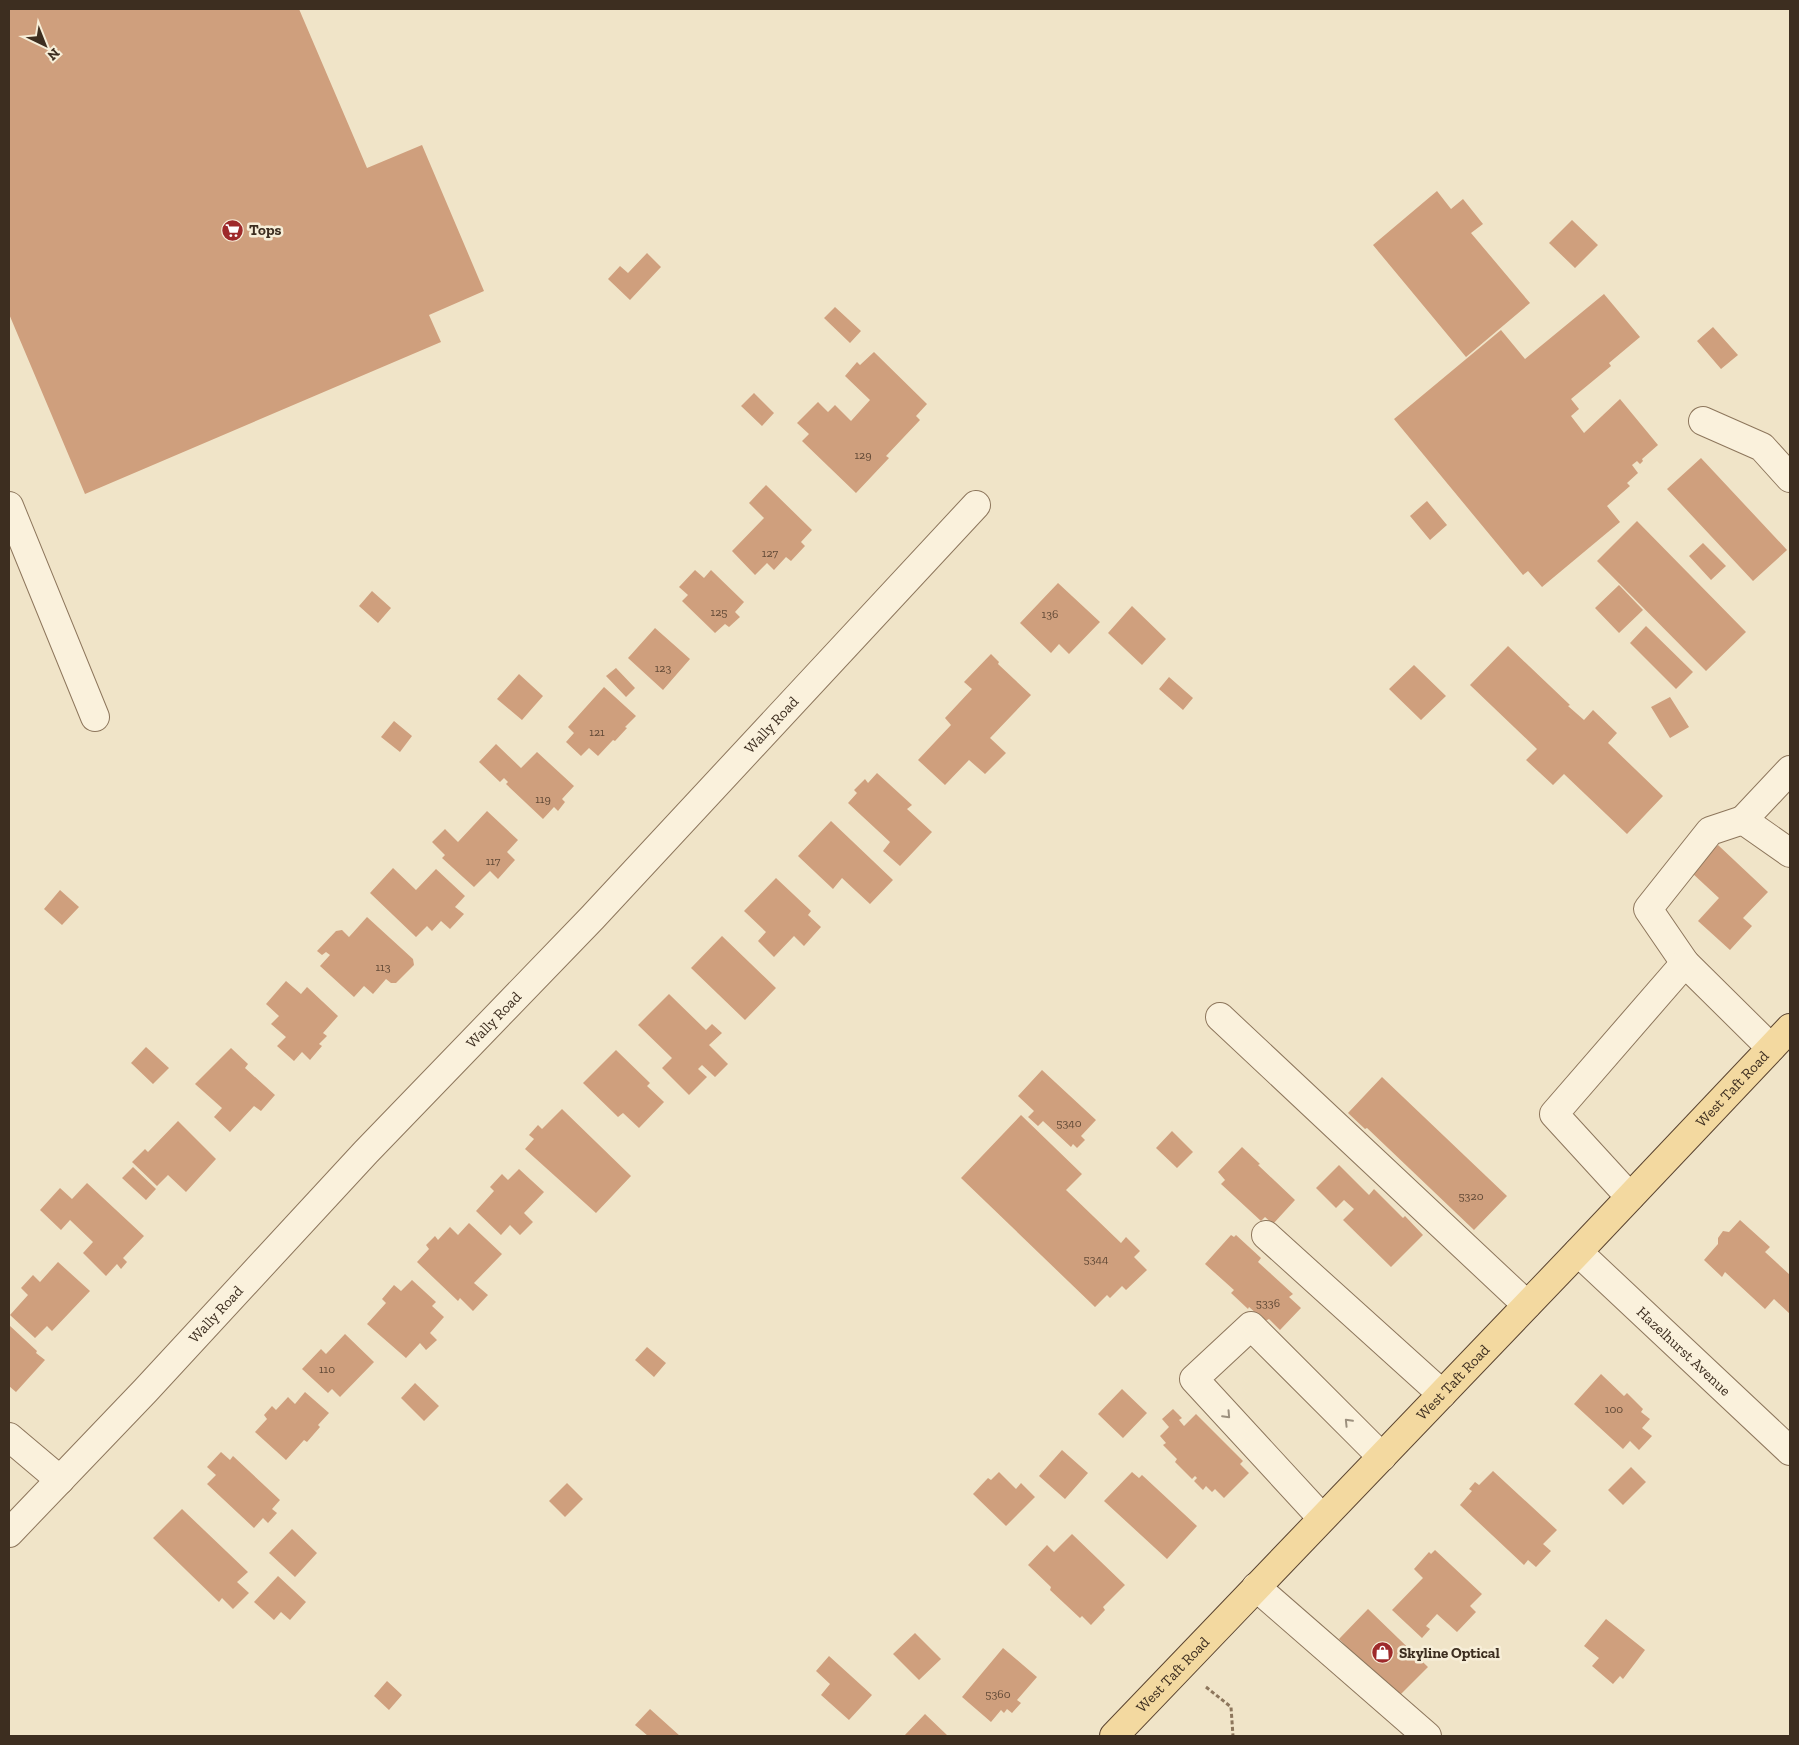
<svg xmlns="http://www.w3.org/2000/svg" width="1799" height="1745" viewBox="0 0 1799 1745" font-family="'Zilla Slab',serif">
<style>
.building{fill:#cf9f7d}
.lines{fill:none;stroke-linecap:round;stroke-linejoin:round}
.minor-casing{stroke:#8d765c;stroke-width:30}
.major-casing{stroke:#5b4430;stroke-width:30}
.path{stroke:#8d765c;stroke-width:3;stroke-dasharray:4 2.5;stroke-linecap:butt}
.minor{stroke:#faf1dc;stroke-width:28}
.major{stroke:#f3d9a0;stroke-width:28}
.oneway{stroke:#9c907e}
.labels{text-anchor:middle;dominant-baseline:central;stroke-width:5;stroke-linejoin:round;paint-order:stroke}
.number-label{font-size:12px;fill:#624a37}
.poi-label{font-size:15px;font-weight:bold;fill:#3d2e20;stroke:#f7eed8;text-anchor:start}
.street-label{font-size:15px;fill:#3d2e20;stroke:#f7eed8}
</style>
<rect width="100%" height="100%" fill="#f0e4c8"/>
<path class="building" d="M9,9H299L367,168L422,145L484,291L429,315L441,342L85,494L9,314Z
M1437,191L1451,209L1463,199L1483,224L1471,233L1530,303L1466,357L1373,245Z
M1572,220L1598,245L1575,268L1549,243Z
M647,253L661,267L630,300L608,279L620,266L628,273Z
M1604,294L1640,337L1609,363L1611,366L1571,399L1579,409L1571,416L1584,433L1620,399L1658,445L1642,459L1643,461L1640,464L1637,461L1632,465L1638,473L1627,483L1630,486L1607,506L1620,522L1542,587L1528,571L1523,575L1394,419L1501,330L1525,359Z
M835,307L861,331L850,343L824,318Z
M1713,327L1738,355L1721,369L1697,341Z
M874,352L927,404L916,416L920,420L886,456L889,458L856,493L802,441L809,434L797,423L818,402L828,412L835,405L851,421L870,400L845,376L857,362L860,365Z
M754,393L774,413L762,426L741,406Z
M1701,458L1787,550L1753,581L1667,489Z
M766,485L812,530L801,542L805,546L791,561L786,557L774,570L767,563L755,575L732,551L764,518L749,503Z
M1427,501L1447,525L1430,540L1410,516Z
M1637,521L1746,632L1706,671L1597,561Z
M1703,543L1726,566L1711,580L1689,556Z
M695,570L704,578L711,570L744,602L735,612L740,617L729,627L725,624L715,633L682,601L688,595L679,587Z
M1058,583L1100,622L1069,654L1059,644L1051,653L1020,623Z
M1619,585L1643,610L1619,633L1595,608Z
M372,591L391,608L378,623L359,606Z
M1132,606L1166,639L1142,665L1108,633Z
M1646,626L1693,672L1676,689L1630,643Z
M655,628L690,659L663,690L628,658Z
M1508,646L1570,705L1568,706L1584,720L1593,710L1617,733L1608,743L1663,796L1627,834L1564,774L1553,785L1526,760L1537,749L1470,685Z
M991,654L999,662L998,664L1031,695L990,738L1006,753L985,774L969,760L945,785L918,760L951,725L945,718L972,689L964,682Z
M1414,665L1446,696L1421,720L1389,689Z
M616,668L635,688L626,697L606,676Z
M519,674L543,696L522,720L497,699Z
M1169,677L1193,698L1183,710L1159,689Z
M604,687L636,716L625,727L627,728L615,741L613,740L598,756L589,748L581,756L566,742L574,733L568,727Z
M1670,697L1689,727L1670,738L1651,707Z
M394,721L412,736L400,752L381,737Z
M496,744L521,768L537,752L574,786L562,799L565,802L558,811L554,807L543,819L506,784L508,782L504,778L500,782L479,762Z
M877,773L912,805L907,809L932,832L900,866L883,851L890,842L848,803L857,793L854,790L865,779L868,783Z
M487,811L518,840L507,852L515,860L498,879L490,871L474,887L442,858L445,855L432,842L445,829L458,842Z
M831,821L893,880L870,904L842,878L833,889L798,856Z
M1718,845L1768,892L1743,918L1752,926L1730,950L1698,921L1719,898L1692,873L1710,846L1714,849Z
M393,868L416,890L436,869L465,896L455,907L464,914L450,929L441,921L432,931L427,926L416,937L370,893Z
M776,878L811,911L808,915L821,927L804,946L794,936L774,957L758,941L766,932L744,911Z
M60,890L79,907L62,925L44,909Z
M367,917L413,959L414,965L396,983H391L386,979L373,994L364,986L354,997L320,966L330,955L326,952L322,955L317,951L336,931L342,930L349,937Z
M722,936L776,988L745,1020L691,968Z
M286,981L301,994L307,987L338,1016L323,1033L327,1036L319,1044L322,1046L310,1060L302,1052L294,1061L277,1046L286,1037L271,1024L279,1016L266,1004Z
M669,994L706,1030L712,1024L722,1033L709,1045L728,1064L715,1077L702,1065L698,1069L707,1077L689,1095L662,1068L672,1058L638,1025Z
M146,1047L169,1068L153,1084L131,1063Z
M231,1048L248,1064L245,1068L275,1095L261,1111L254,1106L230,1132L214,1117L222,1108L195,1084Z
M616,1050L650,1083L647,1086L664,1102L639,1128L623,1113L618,1117L583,1083Z
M1042,1070L1096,1120L1081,1136L1085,1140L1077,1148L1073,1144L1071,1147L1043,1121L1038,1126L1028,1117L1034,1111L1018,1096Z
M1382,1077L1507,1196L1474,1230L1367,1128L1365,1129L1348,1113Z
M562,1109L631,1176L596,1213L525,1149L534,1139L529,1135L538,1125L542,1129Z
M1021,1115L1082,1174L1066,1190L1121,1243L1126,1237L1140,1251L1134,1257L1147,1270L1126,1290L1122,1286L1110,1298L1107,1295L1095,1307L961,1178Z
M178,1121L216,1159L186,1192L168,1175L157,1186L132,1162L145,1149L148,1152Z
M1172,1131L1193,1152L1177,1168L1156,1148Z
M1242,1147L1260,1164L1258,1165L1295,1200L1273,1224L1265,1217L1261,1221L1221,1184L1225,1180L1218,1172Z
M1339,1165L1369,1195L1374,1189L1403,1218L1405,1216L1423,1235L1391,1267L1343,1220L1354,1209L1344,1200L1336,1208L1316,1188Z
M133,1167L156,1189L146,1200L122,1178Z
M519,1169L544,1192L524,1213L533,1222L520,1235L510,1225L501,1235L476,1211L494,1191L490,1187L502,1174L508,1180Z
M87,1183L144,1236L123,1258L127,1262L121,1269L117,1264L106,1276L83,1253L93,1242L70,1220L61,1230L40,1210L60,1188L72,1199Z
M1740,1220L1770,1247L1765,1252L1790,1275V1314L1774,1299L1765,1309L1725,1272L1722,1277L1704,1260L1718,1244V1238L1723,1231L1729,1232Z
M469,1223L502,1254L474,1283L488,1295L473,1311L460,1298L458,1301L417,1262L429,1249L426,1245L435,1236L438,1240L450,1227L458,1235Z
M1231,1235L1234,1237L1236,1235L1261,1258L1258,1262L1293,1294L1289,1297L1301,1308L1280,1330L1269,1319L1265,1321L1249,1307L1248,1309L1231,1293L1234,1290L1205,1264Z
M58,1262L90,1291L52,1331L47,1326L35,1338L10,1315L28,1295L21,1288L33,1275L40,1282Z
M412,1280L436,1302L432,1306L444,1317L430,1333L437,1340L426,1350L420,1343L406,1358L367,1324L386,1303L382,1299L394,1285L401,1291Z
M9,1325L37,1351L36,1353L45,1360L16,1392L9,1386Z
M345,1334L374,1362L340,1397L332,1389L328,1393L302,1369L321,1349L326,1354Z
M647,1347L666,1363L654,1377L635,1360Z
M1601,1374L1624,1396L1627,1393L1643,1409L1641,1412L1650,1419L1642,1428L1652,1436L1639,1450L1630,1441L1623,1449L1574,1404Z
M415,1383L439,1406L424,1421L401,1398Z
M1122,1389L1147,1413L1123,1438L1098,1414Z
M305,1392L329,1413L318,1425L320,1427L307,1442L304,1440L286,1460L255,1432L267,1419L264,1415L272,1406L276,1410L288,1397L295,1404Z
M1173,1409L1182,1418L1179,1420L1184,1426L1196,1414L1243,1461L1240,1464L1249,1473L1224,1498L1215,1489L1212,1492L1206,1486L1203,1490L1194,1481L1197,1478L1195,1476L1192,1479L1175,1462L1177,1459L1163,1445L1166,1443L1160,1436L1169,1427L1162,1419Z
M1062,1450L1088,1473L1065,1499L1039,1476Z
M221,1452L230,1460L233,1456L280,1500L272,1509L277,1513L268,1523L263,1518L254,1528L207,1484L216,1475L207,1467Z
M1631,1467L1646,1482L1623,1505L1608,1490Z
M1493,1471L1557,1530L1543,1544L1551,1551L1536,1567L1528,1560L1524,1565L1460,1505L1472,1491L1469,1489L1475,1482L1479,1485Z
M999,1472L1016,1489L1021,1483L1035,1497L1006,1526L973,1494L988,1478L991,1480Z
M1132,1472L1139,1478L1142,1475L1197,1526L1167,1559L1104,1501Z
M567,1483L583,1499L565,1517L549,1501Z
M182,1509L248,1572L237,1582L249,1593L233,1609L222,1598L219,1602L153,1538Z
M292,1529L317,1553L295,1577L269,1553Z
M1072,1534L1125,1585L1103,1607L1105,1610L1091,1625L1082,1616L1080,1618L1050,1590L1051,1587L1028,1565L1047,1545L1054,1552Z
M1435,1550L1482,1594L1470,1606L1476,1612L1457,1632L1437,1614L1426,1626L1430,1629L1422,1638L1392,1610L1423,1578L1414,1569L1429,1552L1431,1554Z
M278,1576L306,1602L290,1620L281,1612L274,1620L254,1602Z
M1368,1609L1428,1667L1398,1697L1339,1639Z
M1606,1619L1645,1650L1623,1679L1620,1676L1613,1684L1592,1666L1599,1658L1584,1646Z
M915,1633L941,1659L919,1680L893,1654Z
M1003,1648L1037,1677L1017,1700L1021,1703L1012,1713L1007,1709L1004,1713L1001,1710L991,1722L962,1697Z
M829,1656L872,1695L849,1720L821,1695L830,1684L816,1671Z
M387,1681L402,1695L389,1710L374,1696Z
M650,1709L680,1736H648L635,1725Z
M925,1714L948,1736H904Z"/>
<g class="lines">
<defs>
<g id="minor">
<path d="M1703,421L1762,447L1790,478"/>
<path d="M9,506L95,717"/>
<path d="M1743,820L1790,770"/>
<path d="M1685,963L1648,909L1710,831L1743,820L1790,853"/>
<path d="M1220,1017L1527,1305"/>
<path d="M1630,1197L1554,1114L1685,963L1771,1048"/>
<path d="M1266,1235L1442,1394"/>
<path id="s1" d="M1578,1252L1790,1451"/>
<path d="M9,1437L60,1480"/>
<path d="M1322,1518L1194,1379L1251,1326L1382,1457"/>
<path id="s2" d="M9,1533L145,1391L366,1152L592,918L976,505"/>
<path d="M1256,1587L1427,1736"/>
</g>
<g id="major">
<path id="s3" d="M1114,1736L1578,1252L1790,1028"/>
</g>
</defs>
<use href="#minor" class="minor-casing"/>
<use href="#major" class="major-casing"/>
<path class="path" d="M1206,1687L1231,1707L1233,1736"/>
<use href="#minor" class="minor"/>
<use href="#major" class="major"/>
</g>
<defs><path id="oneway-chevron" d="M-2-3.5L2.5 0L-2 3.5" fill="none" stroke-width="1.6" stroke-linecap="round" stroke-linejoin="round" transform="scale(1.25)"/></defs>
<g class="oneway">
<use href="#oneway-chevron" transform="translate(1227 1415) rotate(47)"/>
<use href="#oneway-chevron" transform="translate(1348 1422) rotate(-134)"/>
</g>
<defs>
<symbol id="supermarket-disc" viewBox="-11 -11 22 22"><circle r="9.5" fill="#9e2a2b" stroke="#f7eed8"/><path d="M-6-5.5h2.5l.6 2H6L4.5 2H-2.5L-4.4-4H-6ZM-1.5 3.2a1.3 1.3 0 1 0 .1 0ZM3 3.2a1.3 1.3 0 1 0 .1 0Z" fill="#fff"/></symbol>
<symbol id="shop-disc" viewBox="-11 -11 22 22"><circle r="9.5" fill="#9e2a2b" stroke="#f7eed8"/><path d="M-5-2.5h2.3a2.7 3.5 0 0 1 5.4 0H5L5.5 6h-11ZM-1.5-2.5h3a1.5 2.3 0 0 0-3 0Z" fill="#fff"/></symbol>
</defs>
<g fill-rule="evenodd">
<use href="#supermarket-disc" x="220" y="218" width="25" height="25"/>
<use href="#shop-disc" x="1370" y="1640" width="25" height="25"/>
</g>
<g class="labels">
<g class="number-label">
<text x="863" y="455">129</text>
<text x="770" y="553">127</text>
<text x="719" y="612">125</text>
<text x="1050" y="614">136</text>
<text x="663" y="668">123</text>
<text x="597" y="732">121</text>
<text x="543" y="799">119</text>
<text x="493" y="861">117</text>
<text x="383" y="967">113</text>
<text x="1069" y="1123">5340</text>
<text x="1471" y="1196">5320</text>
<text x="1096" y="1259">5344</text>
<text x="1268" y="1303">5336</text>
<text x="327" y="1369">110</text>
<text x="1614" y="1409">100</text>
<text x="998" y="1694">5360</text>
</g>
<g class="poi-label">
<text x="249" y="230">Tops</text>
<text x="1399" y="1653">Skyline Optical</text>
</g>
<g class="street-label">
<text stroke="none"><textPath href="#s2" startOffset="1111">Wally Road</textPath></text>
<text stroke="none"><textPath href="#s2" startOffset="706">Wally Road</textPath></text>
<text stroke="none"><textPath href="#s3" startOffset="895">West Taft Road</textPath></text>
<text stroke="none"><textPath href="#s2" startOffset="301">Wally Road</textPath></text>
<text stroke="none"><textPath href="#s1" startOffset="145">Hazelhurst Avenue</textPath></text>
<text stroke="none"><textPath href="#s3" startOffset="490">West Taft Road</textPath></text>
<text stroke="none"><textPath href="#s3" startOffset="85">West Taft Road</textPath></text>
</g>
</g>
<rect width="1799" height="1745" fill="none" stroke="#3d2e20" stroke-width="20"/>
<g transform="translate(45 45) rotate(137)" stroke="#f7eed8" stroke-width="4" paint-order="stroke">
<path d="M0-4L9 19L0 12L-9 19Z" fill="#3d2e20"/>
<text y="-8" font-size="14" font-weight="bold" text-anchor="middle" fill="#3d2e20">N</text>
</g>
</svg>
